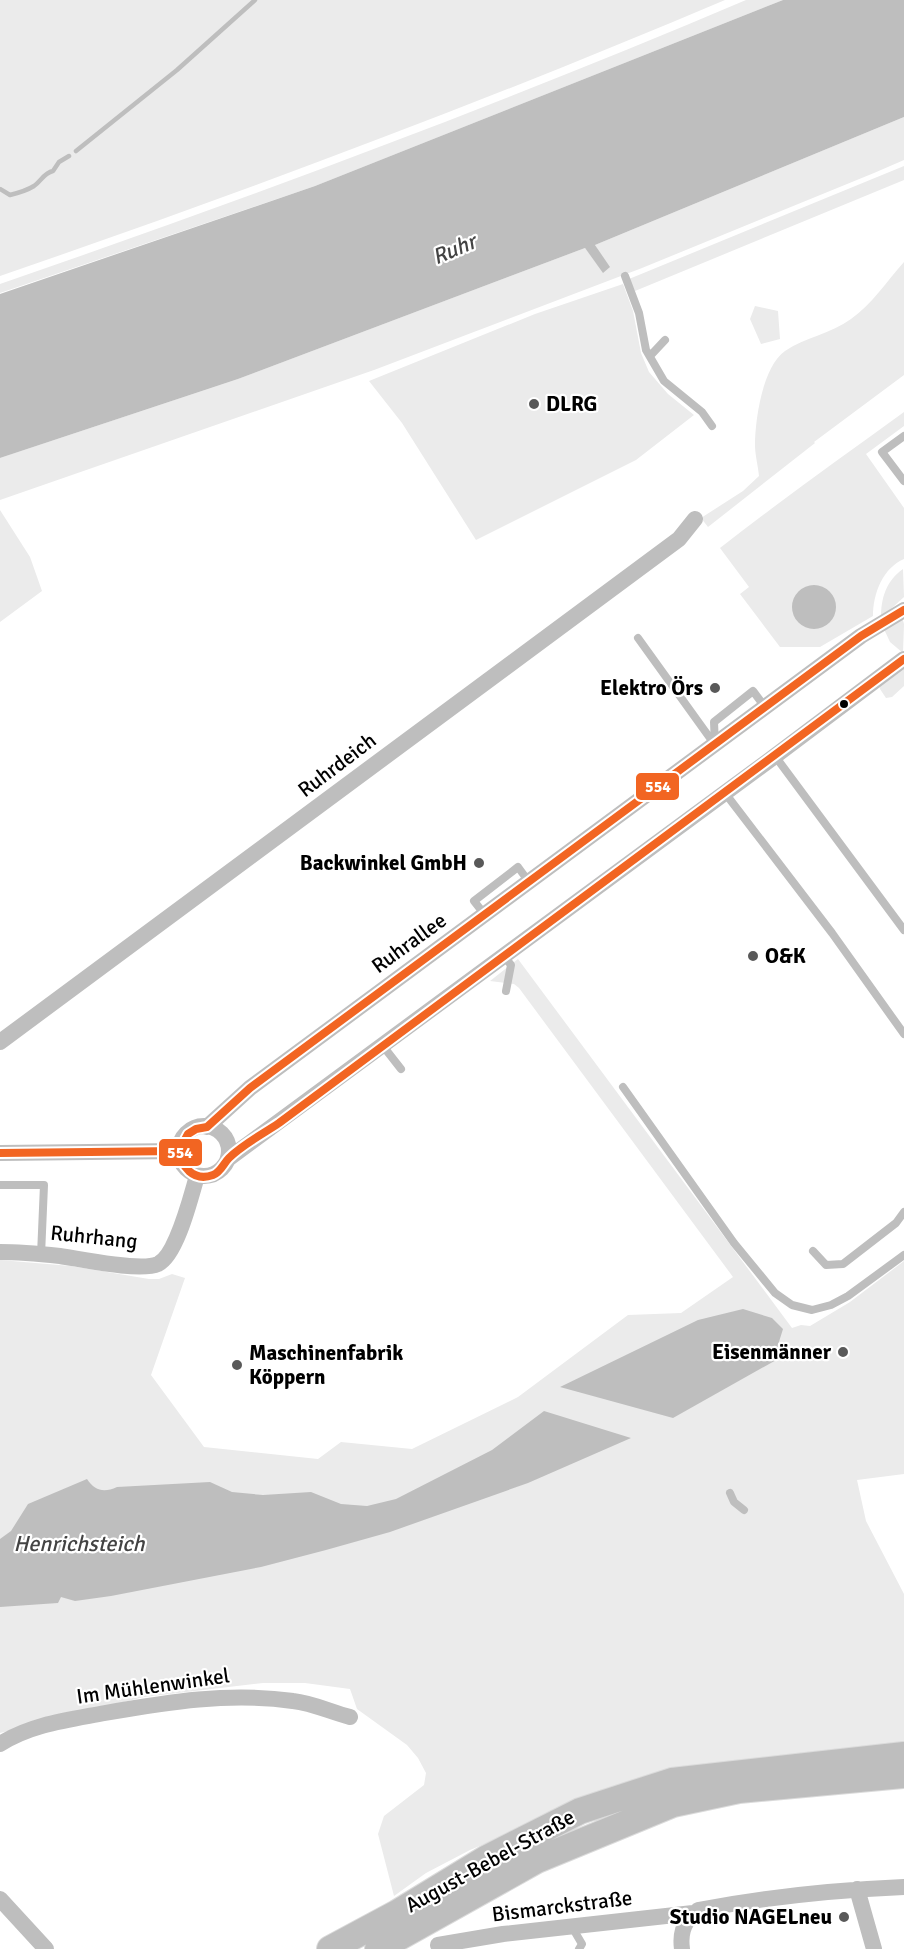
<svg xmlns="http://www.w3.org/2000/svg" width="904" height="1949" viewBox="0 0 904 1949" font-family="Signika,sans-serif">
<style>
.green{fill:#ebebeb}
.water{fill:#bebebe}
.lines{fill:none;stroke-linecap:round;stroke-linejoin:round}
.stream{stroke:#bebebe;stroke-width:4.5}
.primary-casing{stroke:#dbdbdb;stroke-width:28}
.lane{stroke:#bebebe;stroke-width:8}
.street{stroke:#bebebe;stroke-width:16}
.primary{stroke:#bebebe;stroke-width:26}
.bus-1-casing{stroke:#fff;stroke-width:12}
.bus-1{stroke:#f26522;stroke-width:8}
.poi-dot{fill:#595959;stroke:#fff;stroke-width:2}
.bus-dot{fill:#000;stroke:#fff;stroke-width:2}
.labels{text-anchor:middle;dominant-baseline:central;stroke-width:4.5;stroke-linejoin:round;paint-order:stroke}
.poi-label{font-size:21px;font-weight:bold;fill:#000;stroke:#fff;text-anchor:end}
.street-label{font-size:21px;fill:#000;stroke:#fff}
.water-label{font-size:22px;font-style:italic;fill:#434343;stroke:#fff}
.line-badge{stroke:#fff;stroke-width:2}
.badge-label{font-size:16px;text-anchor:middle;font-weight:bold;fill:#fff}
</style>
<rect width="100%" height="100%" fill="#fff"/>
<path class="green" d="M0,0H725C487,101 244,192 0,276Z
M746,0H783L315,186L0,293V284C252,197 501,104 746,0Z
M904,117V160L874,173L642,268L374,370L0,500V458L238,379L585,248L603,272L609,267L595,245Z
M904,166V180L635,291L629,279Z
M904,262V375L814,442L815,443L708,527L701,518L743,491L759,476C758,465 755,455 755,445C755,419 763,366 785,351C805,337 831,334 851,319C872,304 887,281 904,262Z
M623,284L633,311L641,353L649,372L668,394L694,415L636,460L476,540L402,423L369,381L535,314Z
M755,306L778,311L780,339L761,344L750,319Z
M904,412V426L866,454L904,508V559C883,568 873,593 873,616L820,647H780L740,594L749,587L720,548C780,501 842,457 904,412Z
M0,510L30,557L42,591L0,622Z
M903,569L904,597L881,618C881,598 886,581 903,569Z
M902,617L904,624L903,653L890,642L883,627Z
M904,664V686L892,697L886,698L880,689L879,684Z
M518,959L792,1328L801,1325L810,1326L850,1302L904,1261V1474L857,1480L866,1521L904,1594V1744L553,1815L470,1850L426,1873L394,1896L378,1834L384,1816L424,1785L426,1773L418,1758L407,1745L357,1709L350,1689L305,1683H263L144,1697L0,1733V1260L71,1266L149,1279H159L172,1274L185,1278L151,1375L204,1447L318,1459L341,1442L412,1449L518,1397L628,1315L681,1313L733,1277L519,988L514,984L490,981Z"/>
<path class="water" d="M783,0H904V117L595,245L610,267L603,273L585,248L238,379L0,458V294L315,186Z
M792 607a22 22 0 1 1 44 0a22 22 0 1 1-44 0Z
M743,1309L772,1318L783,1329L778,1345V1359L673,1418L560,1387L698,1320Z
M544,1411L631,1438L528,1483L390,1532L326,1550L261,1567L111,1596L75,1601L61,1597L58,1603L0,1607V1539L11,1531L28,1504L87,1479C95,1491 104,1493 117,1487L210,1482L232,1492L263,1495L311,1492L341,1504L367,1506L396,1499L492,1450Z"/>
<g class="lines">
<path class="stream" d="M76,151L177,70L255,0
M0,189L10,195C18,193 26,191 34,186C41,181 44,173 53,171L59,162L69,156"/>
<defs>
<path id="primary" d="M330,1949L397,1913L487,1858L580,1811L672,1781L904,1755
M378,1949L537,1860L673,1804L739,1790L904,1775"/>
</defs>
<use href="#primary" class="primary-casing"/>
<path class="lane" d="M625,276L639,313L646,350L664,381L702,412L712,426
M650,356L665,340
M904,436L882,452L904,481
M638,638L715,745
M715,744L714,722L753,691L765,707
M775,756L904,930
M725,793L832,933L904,1034
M485,915L474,901L518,867L529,882
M504,956L511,965L506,991
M383,1046L401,1069
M623,1087L734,1243L775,1293L792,1305L812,1310L831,1305L848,1296L904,1255
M0,1185H44L41,1255
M813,1251L826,1265L843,1264L896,1223L904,1212
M730,1493L734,1502L744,1510
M572,1927L582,1944L579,1949"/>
<path class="street" d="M0,1042L679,539L695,519
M179 1151a25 25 0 1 1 50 0a25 25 0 1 1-50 0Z
M207,1127L250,1088L861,636L904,610
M0,1153L179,1151
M228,1159L775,756L904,659
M0,1252C20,1252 41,1254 60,1256C81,1259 140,1272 158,1264C177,1255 191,1196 197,1176
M0,1744C32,1724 68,1720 105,1713C168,1702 229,1692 293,1701C312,1703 331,1712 350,1717
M857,1889L874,1949
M0,1899L46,1949
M698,1910C766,1897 835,1890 904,1887
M438,1945L503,1934L693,1913
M682,1949C680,1934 683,1925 693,1913"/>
<use href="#primary" class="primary"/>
<defs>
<path id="bus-1" d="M904,610L861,636L250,1088L207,1127L196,1129L188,1134L180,1149C180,1167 194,1182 213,1175C221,1172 223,1164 229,1158C243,1144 263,1134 279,1123L904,659
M0,1153L179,1151"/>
</defs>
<use href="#bus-1" class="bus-1-casing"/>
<use href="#bus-1" class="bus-1"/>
</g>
<g class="poi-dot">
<circle cx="534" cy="404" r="6"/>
<circle cx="715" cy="688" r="6"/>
<circle cx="479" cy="863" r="6"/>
<circle cx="753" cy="956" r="6"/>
<circle cx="843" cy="1352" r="6"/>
<circle cx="237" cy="1365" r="6"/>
<circle cx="844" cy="1917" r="6"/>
</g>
<circle class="bus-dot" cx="844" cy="704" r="5"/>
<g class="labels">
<g class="poi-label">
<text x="546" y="404" text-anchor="start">DLRG</text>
<text x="703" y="688">Elektro Örs</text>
<text x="467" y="863">Backwinkel GmbH</text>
<text x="765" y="956" text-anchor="start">O&amp;K</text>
<text x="831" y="1352">Eisenmänner</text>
<text x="249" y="1353" text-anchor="start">Maschinenfabrik<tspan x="249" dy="24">Köppern</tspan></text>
<text x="832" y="1917">Studio NAGELneu</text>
</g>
<g class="street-label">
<text transform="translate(337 765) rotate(-37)">Ruhrdeich</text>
<text transform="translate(409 943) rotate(-36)">Ruhrallee</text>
<text transform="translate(94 1237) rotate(6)">Ruhrhang</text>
<text transform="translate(153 1686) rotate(-8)">Im Mühlenwinkel</text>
<text transform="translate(490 1861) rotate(-29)">August-Bebel-Straße</text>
<text transform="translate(562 1906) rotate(-7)">Bismarckstraße</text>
</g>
<g class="water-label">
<text transform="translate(454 249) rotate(-23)">Ruhr</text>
<text x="79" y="1543">Henrichsteich</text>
</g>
</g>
<g class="line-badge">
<rect x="635" y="772" width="45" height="29" rx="6" fill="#f26522"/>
<rect x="158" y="1138" width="45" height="29" rx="6" fill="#f26522"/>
</g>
<g class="badge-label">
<text x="658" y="792">554</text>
<text x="180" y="1158">554</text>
</g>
</svg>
